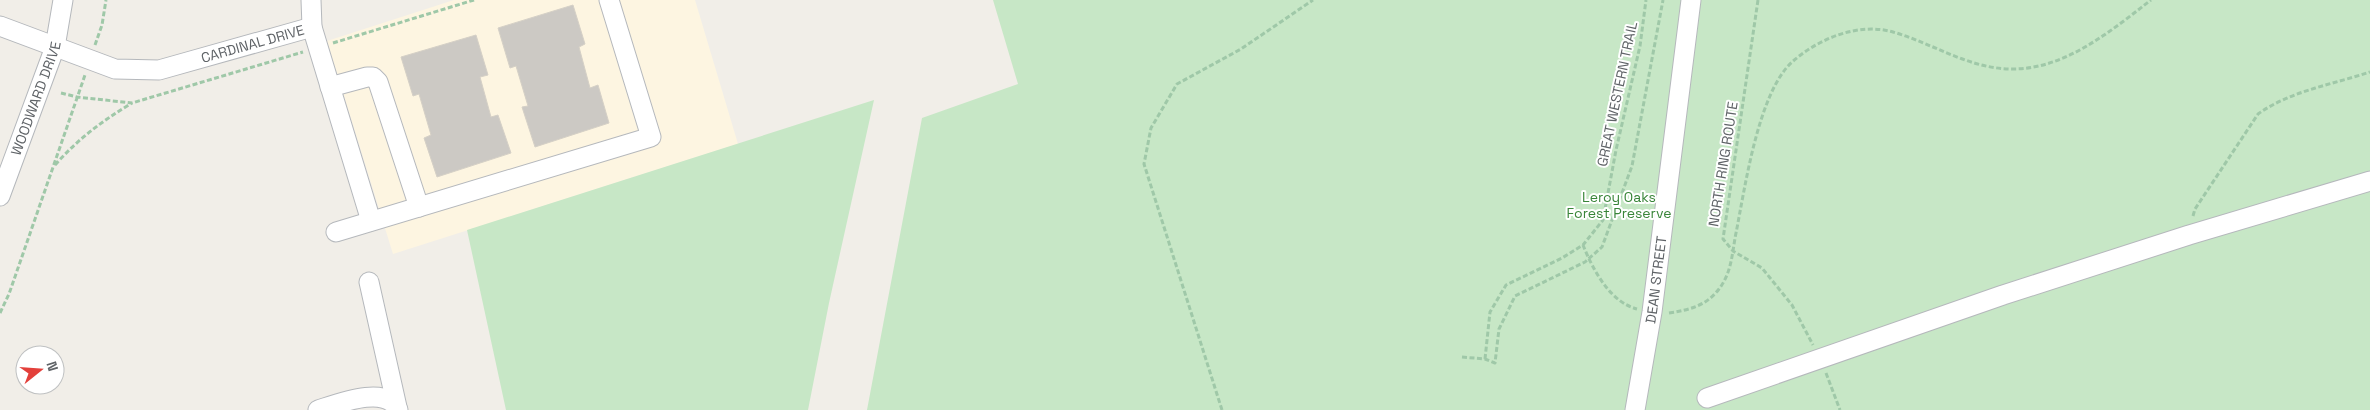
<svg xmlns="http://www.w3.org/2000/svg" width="2370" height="410" viewBox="0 0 2370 410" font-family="'Space Grotesk',sans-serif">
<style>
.commercial{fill:#fdf5e1}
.green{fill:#c7e7c6}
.building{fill:#ccc9c4;stroke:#d5d0c6}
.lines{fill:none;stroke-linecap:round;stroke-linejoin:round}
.minor-casing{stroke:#b5b8bc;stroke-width:21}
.path{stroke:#9fc8a8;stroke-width:3;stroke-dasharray:5 2.5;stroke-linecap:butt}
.minor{stroke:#fff;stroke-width:19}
.labels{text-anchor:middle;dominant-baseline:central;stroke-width:4;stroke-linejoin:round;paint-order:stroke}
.street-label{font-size:14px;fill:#5f6367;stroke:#fff}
.park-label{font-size:14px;fill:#398539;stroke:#fff}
</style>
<rect width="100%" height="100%" fill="#f1eee8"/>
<path class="commercial" d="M454,0H695L738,144L393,254L327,41Z"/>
<path class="green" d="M993,0H2370V410H867L922,118L1018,84Z
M874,100L829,303L808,410H506L467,230Z"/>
<path class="building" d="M573,5L585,44L579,47L590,88L598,85L609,123L535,147L522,107L528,106L516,66L510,68L498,28Z
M476,35L488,75L480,77L491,117L498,115L511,153L437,177L424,138L431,135L419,94L413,96L401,57Z"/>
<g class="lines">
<defs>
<g id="minor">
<path d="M311,0L312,27L371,221"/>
<path id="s1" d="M0,26L115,69L159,70L312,27"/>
<path d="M330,87L367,77H373L378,82L419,207"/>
<path id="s2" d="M0,196L55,47L63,0"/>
<path d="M336,232L651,137L609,0"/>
<path d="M369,282L397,407"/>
<path d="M1707,398L2003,295L2189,235L2370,181"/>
<path d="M318,410C337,404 387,384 398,410"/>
<path id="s3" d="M1635,410L1652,312L1691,0"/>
</g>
</defs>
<use href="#minor" class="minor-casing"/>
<path class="path" d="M1758,0L1723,239L1733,251L1762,268L1792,305L1813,345
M333,43L474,0
M95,45L102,25L106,0
M61,93L77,97L132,103L303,52
M55,165C78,139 102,121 132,103
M2193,216L2195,209L2258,114C2290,91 2334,84 2370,72
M1583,245C1593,270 1610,302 1637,309
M0,313L9,294L85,75
M1669,313C1689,310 1706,306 1719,289C1732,272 1732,253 1736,233C1745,188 1758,93 1792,62C1818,39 1858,22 1893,32C1935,44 1970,70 2015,69C2067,68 2112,30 2151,0
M1462,357L1485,359L1495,363L1499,329L1515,296L1585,262L1602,247L1632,166L1663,0
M1485,359L1490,312L1506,285L1562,258L1583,245L1603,220L1616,150L1640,46L1646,0
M1826,373L1840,410
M1222,410L1144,164L1151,128L1177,84L1241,49L1313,0"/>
<use href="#minor" class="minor"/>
</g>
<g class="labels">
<g class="street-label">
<text stroke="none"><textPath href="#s1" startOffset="264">CARDINAL DRIVE</textPath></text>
<text transform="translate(1617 94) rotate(-78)">GREAT WESTERN TRAIL</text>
<text stroke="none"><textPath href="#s2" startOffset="104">WOODWARD DRIVE</textPath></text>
<text transform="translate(1723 164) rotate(-81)">NORTH RING ROUTE</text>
<text stroke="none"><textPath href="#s3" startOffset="132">DEAN STREET</textPath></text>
</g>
<g class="park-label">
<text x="1619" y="197">Leroy Oaks<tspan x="1619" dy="16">Forest Preserve</tspan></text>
</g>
</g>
<g transform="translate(40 370) rotate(73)"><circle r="24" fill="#ffffff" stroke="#bfc1c2"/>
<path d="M0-4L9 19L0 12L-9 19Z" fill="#e3403b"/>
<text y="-8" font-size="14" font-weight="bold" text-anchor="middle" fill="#5f6367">N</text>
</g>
</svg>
